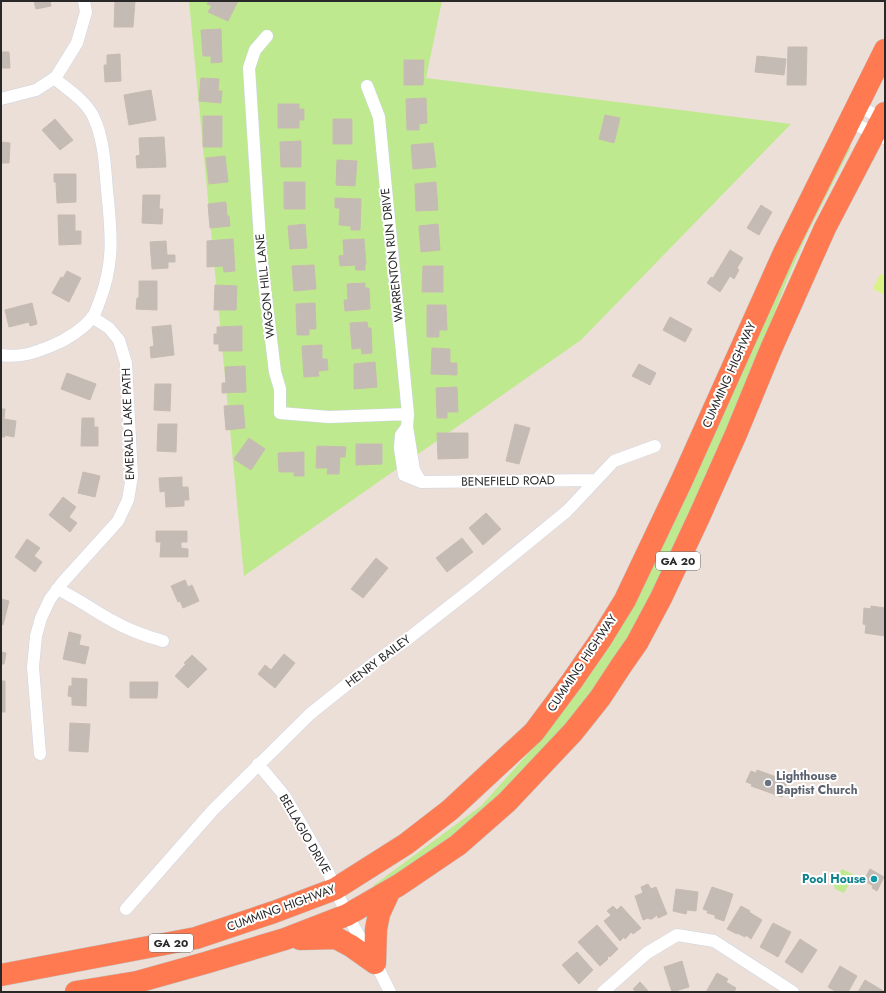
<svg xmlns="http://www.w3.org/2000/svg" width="886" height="993" viewBox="0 0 886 993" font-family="Jost,sans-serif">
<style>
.green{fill:#bfe98e}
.pitch{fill:#daf288}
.building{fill:#c3bbb4;stroke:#c8bbb1}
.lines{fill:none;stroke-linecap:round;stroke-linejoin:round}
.street-casing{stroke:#cdd5e3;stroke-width:13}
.highway-casing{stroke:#c3c3c3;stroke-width:23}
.street{stroke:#fff;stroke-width:12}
.highway{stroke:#ff7a50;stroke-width:22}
.worship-dot{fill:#6b7280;stroke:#fff;stroke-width:1.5}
.culture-dot{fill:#0f9aa8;stroke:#fff;stroke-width:1.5}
.labels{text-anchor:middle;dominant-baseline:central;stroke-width:4;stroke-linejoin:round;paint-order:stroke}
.shield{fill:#fff;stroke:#686868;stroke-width:1}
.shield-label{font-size:11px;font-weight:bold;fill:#282828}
.street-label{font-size:12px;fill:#282828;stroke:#fff}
.worship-label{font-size:12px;font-weight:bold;fill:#5b616d;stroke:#fff;text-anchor:start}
.culture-label{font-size:12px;font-weight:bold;fill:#0d838f;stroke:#fff;text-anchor:end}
</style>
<rect width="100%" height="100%" fill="#ecdfd8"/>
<path class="green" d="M189,1H442L426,78L791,124L581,340L244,576Z
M845,145L851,147L807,234L785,285L732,429L633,636L557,742L458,834L377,888L374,886V885L481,806L545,735Z
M842,869L854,875L844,893L835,889C832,881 838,875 842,869Z"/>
<path class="pitch" d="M880,274L885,276V295L873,289Z"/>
<path class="building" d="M34,1H50L51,6L36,9Z
M115,1H135L133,27H114Z
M209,1H238L228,21L208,12L212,6L207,4Z
M221,29L222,62L211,63V56H203L201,30Z
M788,47H807L806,85H787Z
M1,52H9L10,68H1Z
M120,54L121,81L105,82L104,65H107V55Z
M757,56L786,59L784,75L755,72Z
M404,60H424L423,85H404Z
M201,78L219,79L218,91H222L221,103L199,101Z
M151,90L156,120L129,125L124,95Z
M426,98L427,123L419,124V130H407L406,99Z
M278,104H299V109H304V120H299V128H278Z
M605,115L620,118L614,143L599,139Z
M203,116H222V147H203Z
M55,119L73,140L60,150L42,130Z
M333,119H352V144H333Z
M164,137L166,167L137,168L136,156L140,155L139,138Z
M301,141V167H281L280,142Z
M1,142L10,143L9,163H1Z
M433,143L436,167L413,169L411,145Z
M225,156L228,182L209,184L206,158Z
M337,160L357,161L355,186L336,185Z
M54,174H76V202L57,203L56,182H54Z
M284,182H305V209H284Z
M436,182L438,210L416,211L415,184Z
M143,195H160L159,209H163L162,224L142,223Z
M335,198L361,199L360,230H351V226L339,225L340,208H335Z
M226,202L227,216H229L230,226L210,228L208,204Z
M761,205L772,212L759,235L747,228Z
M58,215H75V231H81V244L59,245Z
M305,224L307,248L290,249L288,226Z
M438,224L440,250L421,252L419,226Z
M233,239L235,271L224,272L223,266L207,267V241Z
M364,239L366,264H365V270H356L355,265L340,266L339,256L344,255L343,240Z
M166,241L167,255H175V262H168V268L152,269L150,242Z
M730,250L743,258L737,268L739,270L734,279L730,276L720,292L707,283L711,277L713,278Z
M314,265L316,289L294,291L292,266Z
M423,266H443V292H422Z
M67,271L81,278L69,302L52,293L61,277L63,278Z
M139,281H157V310L136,309L137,298H139Z
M365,283V288H369L370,309L345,311L344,300H348L347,284Z
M215,285L237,286L236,310H214Z
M32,303L37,324L30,326L29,322L9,327L5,310Z
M315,303L316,329H309V335H297L296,304Z
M427,305H446L447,330H439V337H427Z
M670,317L692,329L685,342L663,330Z
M367,322L368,328H371L372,353L362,354L361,348L352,349L350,323Z
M171,325L174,355L151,358L150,347L154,346L152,327Z
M242,326V351H219V344H214V334H217V327Z
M322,345V359H327L328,370L318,371L319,376L304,377L302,346Z
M432,348L450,349V363H457V375L431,374Z
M375,362L377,387L354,389V364Z
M639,364L656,373L650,385L632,376Z
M245,366L246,392L222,393V383H226L225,367Z
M67,373L96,384L90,400L61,389Z
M155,384H171L170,411L154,410Z
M457,387L458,412H447V418H437L436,388Z
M243,405L245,428L226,430L224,406Z
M1,409H5L4,419L16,421L14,437L4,435L5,437H1Z
M82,418H94V427H98V446H81Z
M158,424H177L176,452L157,451Z
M515,424L530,428L519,464L506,461Z
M437,433H468V458L438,459Z
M249,438L265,449L251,470L234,459Z
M356,444H382V464L356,465Z
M317,446L346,447L345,457H340L339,474H327L328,468H316Z
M304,452V476H294V472H279L278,453Z
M83,472L100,476L95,497L78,493Z
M182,477V487H188L189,500H184V506L166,507L165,491L160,492L159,478Z
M63,497L76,507L69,517L77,523L70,532L49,515Z
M486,513L501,529L483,545L469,528Z
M156,531H187V542H181V548L188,549V557H160L161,542H156Z
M462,538L473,552L447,572L436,558Z
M27,539L40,548L34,556L42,562L35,572L15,557Z
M376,558L388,568L363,598L351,589Z
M185,580L188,587L192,585L199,601L183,608L180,601L178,602L171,586Z
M1,599L9,601L3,625L1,624Z
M871,606L885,608V636L865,633L866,625L863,624L864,608L871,609Z
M69,632L81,635L79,645L89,647L85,664L63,659Z
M1,652L6,653L4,664H1Z
M284,654L295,663L275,688L258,674L265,665L271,670Z
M192,655L207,669L188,688L175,676L186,664L184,663Z
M72,678L87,679L86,706L72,705V697L68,696L69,686H72Z
M1,681H5V712H1Z
M130,682H158L157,698H130Z
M70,723L90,724L88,752L69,751Z
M757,770L788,781L782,797L751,786L752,784L746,782L751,771L756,773Z
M870,869L884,877L877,891L872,888L873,886L864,880Z
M648,884L651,889L656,887L667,914L658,918L657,915L652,919H649L648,918L643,920L635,896L643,893L641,887Z
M712,887L733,894L724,921L715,918V915L707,913L708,911L703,909Z
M676,889L698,892L696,911L687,910L686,914L673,911Z
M613,906L617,910L621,906L641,928L633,934L631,932L627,937L625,939L624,937L620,941L604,921L611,915L607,911Z
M741,906L750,911L749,912L762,920L751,939L746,935L745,937L737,933V934L727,929Z
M773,923L791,932L778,957L760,947Z
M597,925L618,949L610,957L609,956L607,958L608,959L600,966L578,942Z
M800,939L817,950L802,973L785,962Z
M577,952L593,970L579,984L562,965Z
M682,961L689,987L672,992L664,967Z
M840,966L857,976L848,992H835V991L828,987Z
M717,973L728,979L726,982L736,988L734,992H706Z
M865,980L885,992H858Z
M640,982L649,992H634L635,991L633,989Z"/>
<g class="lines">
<defs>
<path id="street" d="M267,36L255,50L249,68L261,256L275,372L280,389V413L329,417L408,414
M367,86L379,117L408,414L407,427L414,470L421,482
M1,99L36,90L56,77L77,43L86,12L84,1
M858,106L885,120
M850,122L885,138
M1,355C19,358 34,353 51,346C66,340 82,330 93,317C96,312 98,305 100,300C115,261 111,230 107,190C105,166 104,138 93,116C85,100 67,89 54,78
M407,427L401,435L400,448L404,475L421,482L596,480
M57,589C77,598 93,610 111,620C128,630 145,636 163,641
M40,754L33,667L36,636L41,618L50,599L62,583L118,521L128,500L132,476L126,363L119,340L109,328L92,317
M258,764L284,795L303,827L328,872L347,915L380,972L390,992
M126,909L213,810L310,714L375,662L405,641L474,587L567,511L614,461L655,446
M603,992L647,953L677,935L714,941L793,992"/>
<path id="highway" d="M300,939L336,938L351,946L375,963
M375,963L376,929L379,914L390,890
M1,975L196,938L274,912L335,889L406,844L450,810L534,732L572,681L601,639L625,600L682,480L784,253L885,50
M76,992L137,982L205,963L285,939L347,915L399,885L458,845L507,802L573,732L600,698L621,666L637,643L661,598L699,517L736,434L771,349L825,228L885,113"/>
</defs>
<use href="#street" class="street-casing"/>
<use href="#highway" class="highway-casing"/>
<use href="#street" class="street"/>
<use href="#highway" class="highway"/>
</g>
<circle class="worship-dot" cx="768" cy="783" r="4"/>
<circle class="culture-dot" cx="874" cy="879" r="4"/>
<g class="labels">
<g class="shield">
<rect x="656" y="552" width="44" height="18" rx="3"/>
<rect x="149" y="934" width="44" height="18" rx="3"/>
</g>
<g class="shield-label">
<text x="678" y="561">GA 20</text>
<text x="171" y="943">GA 20</text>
</g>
<g class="street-label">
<text transform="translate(392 255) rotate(-96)">WARRENTON RUN DRIVE</text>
<text transform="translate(265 286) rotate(-96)">WAGON HILL LANE</text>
<text transform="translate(729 375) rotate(-66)">CUMMING HIGHWAY</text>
<text transform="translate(128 424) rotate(-92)">EMERALD LAKE PATH</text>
<text transform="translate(508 481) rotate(-1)">BENEFIELD ROAD</text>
<text transform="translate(378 661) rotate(-37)">HENRY BAILEY</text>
<text transform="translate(582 663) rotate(-56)">CUMMING HIGHWAY</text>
<text transform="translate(305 834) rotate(60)">BELLAGIO DRIVE</text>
<text transform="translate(281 908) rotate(-20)">CUMMING HIGHWAY</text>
</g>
<g class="worship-label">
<text x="776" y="776">Lighthouse<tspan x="776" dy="14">Baptist Church</tspan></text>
</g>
<g class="culture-label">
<text x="866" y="879">Pool House</text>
</g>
</g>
<rect width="886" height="993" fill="none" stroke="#282828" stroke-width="4"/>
</svg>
